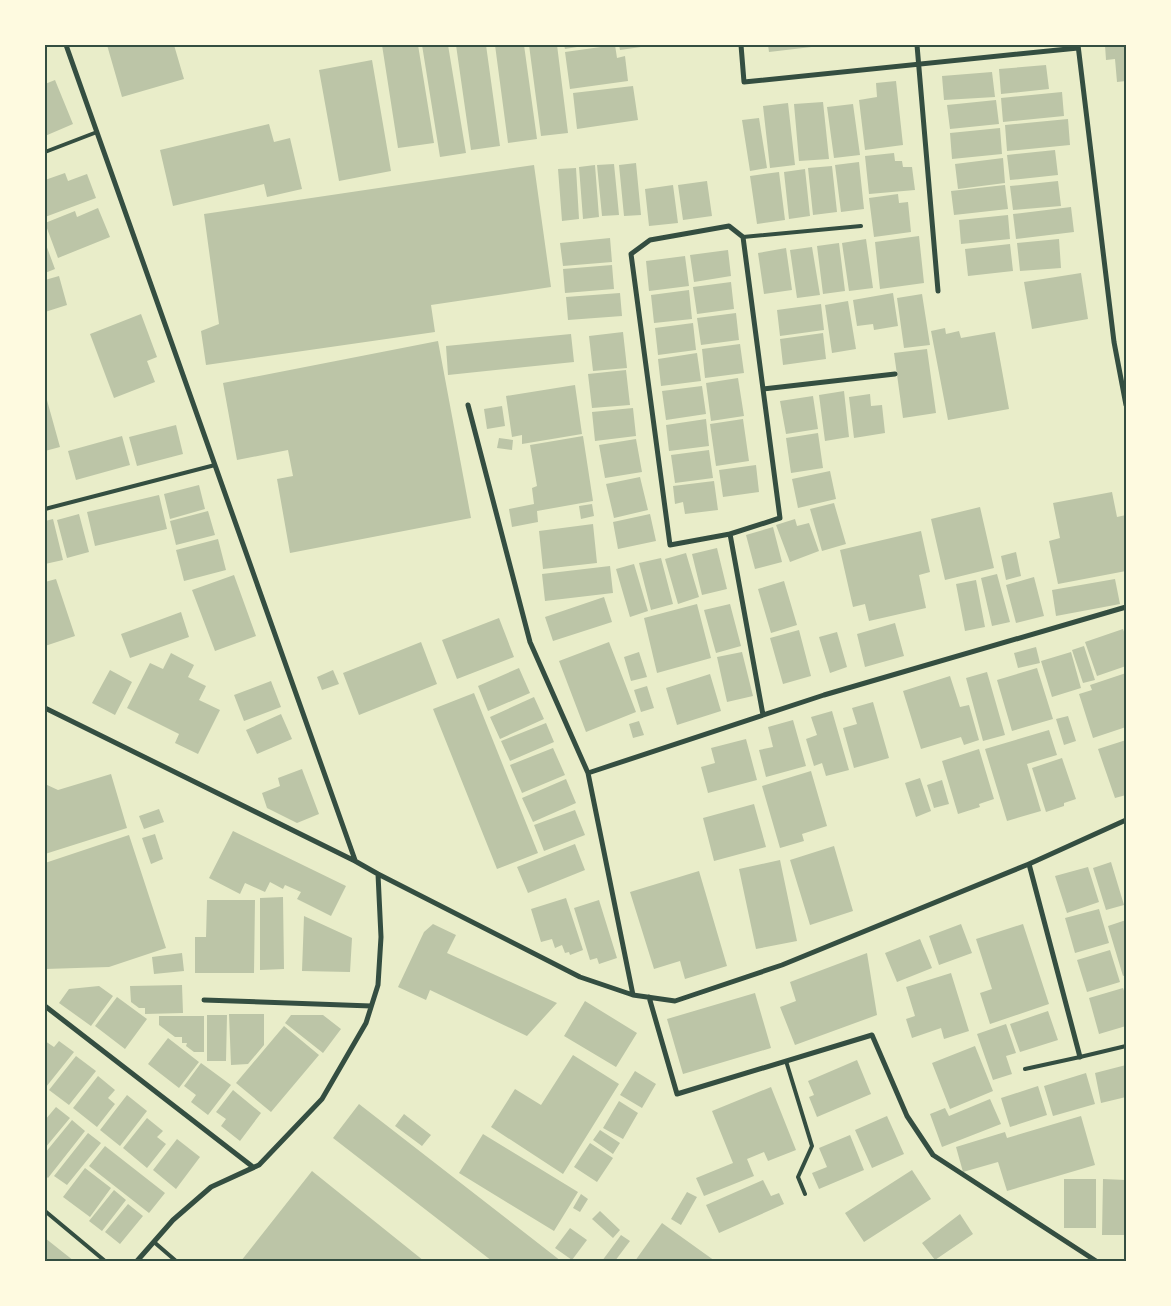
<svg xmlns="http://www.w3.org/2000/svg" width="1171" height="1306" viewBox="0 0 1171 1306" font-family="Cabin,sans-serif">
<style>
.building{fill:#bcc5a7}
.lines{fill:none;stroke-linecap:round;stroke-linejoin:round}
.service{stroke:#344e41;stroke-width:4}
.minor{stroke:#344e41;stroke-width:5}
.neatline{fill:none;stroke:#344e41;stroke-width:2}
</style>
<rect width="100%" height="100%" fill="#e9edc9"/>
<path class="building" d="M107,45H174L184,79L122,97Z
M382,45H418L434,143L398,148Z
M422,45H448L466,153L440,157Z
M456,45H486L500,146L471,150Z
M495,45H524L537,139L508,143Z
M529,45H557L568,133L541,136Z
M564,45H583V46L565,49Z
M615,45L617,58L625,56L628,81L570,89L565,52Z
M619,45H641V47L620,50Z
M768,45H819L820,46L769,52Z
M1105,45H1126V81L1117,82L1115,59L1106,60Z
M372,60L391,171L339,181L319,70Z
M1046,65L1049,89L1001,94L999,69Z
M992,72L995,97L944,100L942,76Z
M55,80L73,124L45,136V84Z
M896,81L903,145L865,150L859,100L877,97L876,83Z
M633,86L638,120L577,129L573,93Z
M1062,92L1064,116L1003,122L1001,98Z
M996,100L999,124L950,129L947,105Z
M823,102L829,159L799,161L794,104Z
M788,103L795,165L770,168L763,106Z
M853,104L860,155L834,158L827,107Z
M759,118L767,168L750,171L742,120Z
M1068,119L1070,145L1007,151L1005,125Z
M269,124L274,142L290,138L302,189L267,197L264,184L173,206L160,150Z
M1000,128L1002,154L952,159L950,133Z
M1055,150L1058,175L1010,180L1007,155Z
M894,153L895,161H902L903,167H912L915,190L869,194L865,156Z
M1003,158L1005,183L958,189L955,164Z
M859,162L864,209L841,212L835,165Z
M636,163L641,215L624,216L619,165Z
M614,164L619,215L602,216L597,165Z
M534,165L551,287L431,305L435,332L206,365L201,331L219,324L204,214Z
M595,165L599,217L583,219L579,167Z
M832,166L837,212L813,215L808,168Z
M576,168L579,219L562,221L558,169Z
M805,169L810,216L789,219L784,172Z
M779,172L785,220L757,224L750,176Z
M65,173L68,181L87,174L96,198L45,217V180Z
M707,181L712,216L683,220L678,185Z
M1058,181L1061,206L1013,210L1010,186Z
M673,185L678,223L649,226L645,189Z
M1005,185L1008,209L954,215L951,191Z
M898,194L899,203L908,202L911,232L874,237L869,198Z
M1071,207L1074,232L1016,239L1013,214Z
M98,208L110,237L58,258L45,223L75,211L77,217Z
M1008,215L1010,239L961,244L959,220Z
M919,236L924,283L880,289L875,242Z
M610,238L612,262L563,266L560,243Z
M866,239L873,288L849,291L842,243Z
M1059,239L1061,268L1020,271L1017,243Z
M45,242L55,269L45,273Z
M839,243L845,291L823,294L817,246Z
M1010,244L1013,271L968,276L965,249Z
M812,247L820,295L797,298L790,250Z
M786,248L792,290L764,294L758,253Z
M728,250L731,276L694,282L690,255Z
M685,256L689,286L649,291L646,261Z
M612,265L614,289L565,293L563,269Z
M1081,273L1088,319L1032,329L1024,282Z
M59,276L67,305L45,312V280Z
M731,282L734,309L697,314L693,287Z
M689,290L692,319L654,323L651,295Z
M620,293L622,316L568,320L566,297Z
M893,293L898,326L874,330L873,324L857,326L853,300Z
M922,294L930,345L904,348L897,298Z
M848,301L856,349L832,353L825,305Z
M821,304L824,330L780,336L777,310Z
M736,313L739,340L701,345L697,318Z
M141,314L157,357L147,361L155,382L114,398L90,334Z
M693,323L696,350L658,355L655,328Z
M945,328L946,334L959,331L961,338L995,332L1009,409L948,420L931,331Z
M623,332L627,368L593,371L589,336Z
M823,333L826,359L783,365L780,339Z
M571,334L574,362L448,375L446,346Z
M438,341L471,518L290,553L277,479L293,476L288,450L237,460L223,383Z
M740,344L744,373L705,378L702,349Z
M927,349L936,413L903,418L894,353Z
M697,353L701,381L661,386L658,359Z
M626,370L630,405L592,408L588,374Z
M738,378L744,416L711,421L706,383Z
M575,385L582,434L522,444V435L512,437L506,396Z
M702,386L706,414L666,420L662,391Z
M844,391L849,437L825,441L819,395Z
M45,393L60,447L45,451Z
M870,394L871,406L882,405L885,433L854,438L849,397Z
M813,396L818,429L786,434L780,401Z
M502,406L505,426L487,429L484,409Z
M633,408L636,436L595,441L592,412Z
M706,419L709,446L669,451L666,425Z
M743,419L749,461L716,466L710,424Z
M176,425L183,454L137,466L129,437Z
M818,433L823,468L791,473L786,438Z
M122,436L130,465L76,480L68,451Z
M583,436L593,501L537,511L538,522L512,527L509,509L534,504L532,488L537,486L530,445Z
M499,438L513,440L512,450L497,448Z
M636,439L642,472L605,478L599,445Z
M709,450L713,478L675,483L671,455Z
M756,465L759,492L723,497L719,470Z
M830,471L836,499L798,508L792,479Z
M640,477L648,510L614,518L606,484Z
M714,481L718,510L685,514L683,502L675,504L673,486Z
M199,485L205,509L170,519L164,494Z
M1112,492L1117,517L1126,515V550L1124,551L1126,571L1058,584L1049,541L1060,538L1053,503Z
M159,495L167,529L95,546L87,512Z
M834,503L846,544L822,551L810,509Z
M592,504L594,516L581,519L579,506Z
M980,507L994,568L945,580L931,519Z
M208,511L215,535L176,545L170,521Z
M79,514L89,552L67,558L57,520Z
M650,514L656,541L618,549L613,522Z
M53,519L63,560L45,564V521Z
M795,519L797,526L809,523L819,551L790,562L776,525Z
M593,524L597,563L543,569L539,531Z
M773,527L782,562L755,569L746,535Z
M921,531L930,572L919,575L926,608L869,621L865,604L853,607L840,550Z
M218,539L226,570L184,581L176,550Z
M717,548L727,589L702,595L692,554Z
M1016,552L1021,576L1006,580L1001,556Z
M686,553L699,597L678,604L665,559Z
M661,558L673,604L651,610L639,563Z
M634,564L648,611L630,617L616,569Z
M610,566L613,593L545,601L542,574Z
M997,574L1010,622L992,626L981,578Z
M234,575L256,636L215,651L192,590Z
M1034,577L1044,616L1016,623L1006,585Z
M56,579L75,636L45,646V582Z
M1115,579L1120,604L1056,616L1052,590Z
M976,580L985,627L965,631L956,584Z
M784,581L797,625L771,633L758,589Z
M604,597L612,622L553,641L545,617Z
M697,604L711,658L657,673L644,618Z
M730,604L741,646L716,653L704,610Z
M181,612L189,637L130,658L121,634Z
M499,618L514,657L457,679L442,640Z
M895,623L904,656L865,667L857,634Z
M1123,629L1126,637V666L1097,676L1085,642Z
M799,630L811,676L783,684L770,638Z
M837,632L847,667L830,673L819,637Z
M421,642L437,684L359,715L343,673Z
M609,642L636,712L586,732L559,661Z
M1084,646L1095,680L1083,683L1072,650Z
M1036,647L1040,663L1018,668L1014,653Z
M639,652L647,677L631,681L624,657Z
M742,652L753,696L727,702L717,657Z
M1071,652L1081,688L1052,697L1041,661Z
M171,653L194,665L188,677L206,686L199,700L220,710L198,754L175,743L179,734L127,708L150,663L163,669Z
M519,668L530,693L488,711L478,686Z
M1037,668L1053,719L1012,731L997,680Z
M110,670L132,682L115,715L92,703Z
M333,670L339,684L322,690L317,677Z
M987,672L1005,735L983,741L966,678Z
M1126,673V727L1093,738L1079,694L1092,690L1090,685Z
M710,674L721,711L677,725L666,688Z
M950,676L960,707L969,705L979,740L964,745L961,737L921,749L903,691Z
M271,681L281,707L244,721L234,695Z
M647,686L654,708L641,712L634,690Z
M474,693L538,853L497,869L433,709Z
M534,697L544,719L500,739L490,717Z
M873,702L889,758L854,768L843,728L857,724L852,708Z
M832,711L849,770L826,776L822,763L814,766L806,739L817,735L811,717Z
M281,714L292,739L257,754L246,730Z
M1068,716L1076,741L1064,745L1056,719Z
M793,720L806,766L766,777L759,750L773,747L768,727Z
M639,721L644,735L633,738L629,724Z
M546,723L554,742L510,761L501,741Z
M1049,730L1057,755L1027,764L1041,811L1007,821L985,749Z
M746,739L757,780L708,793L701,767L715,763L711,748Z
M1126,740V795L1115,798L1098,749Z
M553,748L565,775L522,793L510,765Z
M979,749L994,799L979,804L980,807L958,814L942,761Z
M1062,758L1076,799L1064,803V806L1046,812L1032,768Z
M302,769L319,814L297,823L267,808L262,793L280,786L278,778Z
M811,771L827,826L802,834L804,841L780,848L762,786Z
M111,774L127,828L45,854V784L58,790Z
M920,778L931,811L916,817L905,783Z
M566,779L576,803L533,822L522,798Z
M942,780L949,804L934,808L927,785Z
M754,804L766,847L714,861L703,818Z
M159,809L164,822L144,829L139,816Z
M575,810L585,835L544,851L534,825Z
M233,831L346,886L331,916L297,899L301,892L285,885L283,889L270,882L265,892L245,883L240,894L209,878Z
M155,834L163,859L151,864L142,838Z
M129,835L166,948L109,967L45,969V863Z
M575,844L585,870L528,893L517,867Z
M834,846L853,911L810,925L790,860Z
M780,860L797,941L756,949L739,869Z
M1111,862L1124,905L1106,910L1093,868Z
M1088,867L1099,902L1067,913L1055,876Z
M699,871L727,966L685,979L680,961L654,969L630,892Z
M283,897L284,969L260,970V898Z
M566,898L583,950L570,955L569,952L565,953L562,945L555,948L552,939L541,942L531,909Z
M207,900H255L254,973H195V937H206Z
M599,900L617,958L599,964L597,958L590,960L574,908Z
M1099,909L1109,943L1075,953L1065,918Z
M304,916L352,938L350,972L302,971Z
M1126,920V975L1123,976L1108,926Z
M433,924L456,935L447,953L557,1003L527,1036L430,990L426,1000L398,987L424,932Z
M961,924L972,953L939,965L929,936Z
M1023,924L1049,1004L990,1024L980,993L992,989L976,939Z
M920,939L932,968L897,982L885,953Z
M1110,950L1120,982L1087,992L1077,960Z
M182,953L184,971L154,974L152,957Z
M867,953L877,1015L795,1045L780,1007L796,1001L790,982Z
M951,973L969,1031L944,1039L941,1028L912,1038L906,1019L915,1016L906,987Z
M182,985L183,1013L145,1014V1008H139L131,1002L130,986Z
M99,986L113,996L91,1026L59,1003L69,989Z
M1123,988L1126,996V1026L1099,1034L1089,998Z
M755,993L771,1048L683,1074L667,1019Z
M117,997L147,1019L125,1049L95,1026Z
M585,1001L637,1033L616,1067L564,1036Z
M1048,1011L1058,1040L1020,1052L1010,1024Z
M229,1014H264V1045L248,1064L231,1065Z
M207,1015H227L226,1061H207Z
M291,1015H323L341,1029L323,1053L285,1023Z
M159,1016H204V1052H194L186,1046L187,1043H182V1037H175L159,1025Z
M1006,1024L1016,1053L1006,1056L1012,1074L993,1080L977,1034Z
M284,1026L319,1055L271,1112L236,1083Z
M168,1038L199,1062L179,1088L148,1064Z
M45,1041L54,1047L59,1041L74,1052L46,1087L45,1086Z
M975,1046L993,1091L950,1109L932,1063Z
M573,1055L619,1084L563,1174L491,1127L515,1089L541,1105Z
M76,1056L96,1071L69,1105L49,1090Z
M857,1060L871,1094L817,1117L809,1097L814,1095L808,1081Z
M201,1063L231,1085L208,1115L191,1102L196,1095L184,1086Z
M1126,1065V1097L1101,1103L1095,1073Z
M635,1071L656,1084L642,1108L620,1095Z
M1086,1073L1095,1104L1053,1116L1044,1086Z
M98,1076L115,1090L108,1098L115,1104L97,1127L73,1108Z
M1038,1086L1047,1115L1010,1127L1001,1098Z
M771,1087L796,1150L768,1161L764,1152L747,1159L754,1176L704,1196L696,1178L733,1163L712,1111Z
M233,1090L261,1113L240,1141L221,1126L226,1119L216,1112Z
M127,1095L147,1111L120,1146L100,1130Z
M990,1099L1001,1124L942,1147L930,1114L945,1108L949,1116Z
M619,1101L638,1113L623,1139L603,1128Z
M359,1104L561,1261H492L333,1138Z
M56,1107L70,1118L45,1148V1120Z
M404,1114L431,1135L422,1146L395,1126Z
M887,1116L904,1154L872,1168L855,1130Z
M1081,1116L1095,1165L1007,1191L998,1162L963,1172L956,1147L1005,1132L1007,1138Z
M147,1118L163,1131L157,1137L166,1144L147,1168L123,1148Z
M72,1120L85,1131L48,1178L45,1175V1153Z
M600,1130L620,1143L613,1154L593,1140Z
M88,1133L101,1143L67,1185L54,1176Z
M483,1134L578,1192L554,1231L459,1173Z
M850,1135L864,1170L819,1189L812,1173L827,1167L819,1148Z
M177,1139L200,1157L176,1189L153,1170Z
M590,1143L613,1158L597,1182L574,1167Z
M105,1146L165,1193L149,1213L89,1166Z
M85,1168L111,1188L90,1217L63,1197Z
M912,1170L931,1199L864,1242L845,1213Z
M312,1171L424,1261H241Z
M1064,1179H1096V1228H1064Z
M1103,1179L1126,1180V1235H1102Z
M763,1180L771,1196L779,1193L784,1204L719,1233L706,1205Z
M114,1190L126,1200L102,1231L89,1221Z
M687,1192L697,1197L681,1225L671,1219Z
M581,1194L588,1199L580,1212L573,1208Z
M128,1204L143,1216L120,1244L105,1232Z
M600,1211L620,1230L613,1238L592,1219Z
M960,1214L973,1234L935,1260L922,1243Z
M662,1223L715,1261H635Z
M570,1228L587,1240L572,1260L555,1248Z
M621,1235L630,1241L615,1261H602Z
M45,1238L74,1261H45Z"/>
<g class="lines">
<path class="service" d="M45,152L97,132
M743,237L861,226
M45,509L215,465
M786,1061L812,1146L798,1177L805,1194
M1025,1069L1080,1057L1126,1046
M45,1211L105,1261
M154,1242L176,1261"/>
<path class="minor" d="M66,45L355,860
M741,45L744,82L1078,48
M917,45L938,291
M1078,45L1114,342L1126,405
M763,389L895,374
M468,405L530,642L588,773L633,995
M730,534L780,518L743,237L729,226L650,240L631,254L670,545L730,534L763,715
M45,708L355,861L378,874L580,977L633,995L675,1001L782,965L1029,864L1126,820
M588,773L824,695L1126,607
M1029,864L1080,1057
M649,997L677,1094L872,1035L907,1116L933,1155L1096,1261
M204,1000L371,1006
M45,1006L253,1167
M137,1261L173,1220L211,1187L259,1165L322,1099L366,1023L378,985L381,937L378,874"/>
</g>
<rect width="1171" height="1306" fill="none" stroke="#fefae0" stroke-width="92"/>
<rect x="46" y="46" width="1079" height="1214" class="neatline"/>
</svg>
